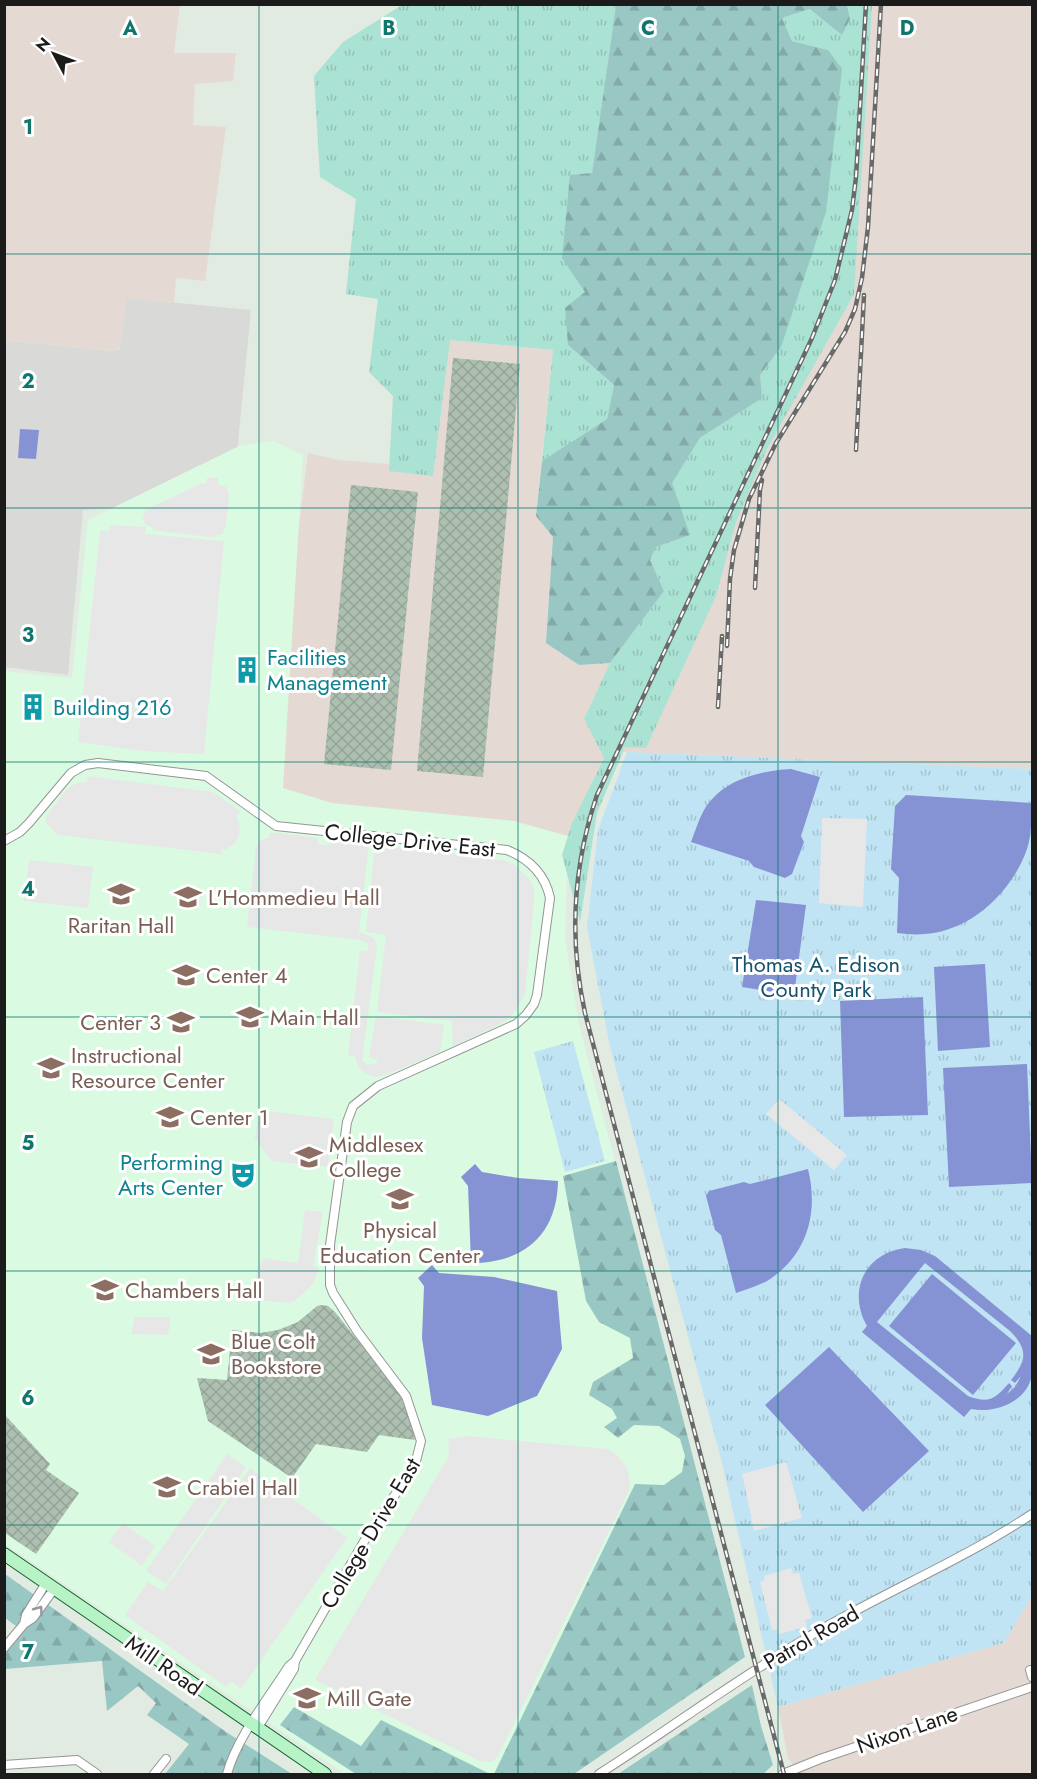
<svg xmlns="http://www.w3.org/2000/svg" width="1037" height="1779" viewBox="0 0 1037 1779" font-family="Jost,sans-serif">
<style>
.residential{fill:#d9d9d8}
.industrial{fill:#e4dad3}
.education{fill:#dafbe1}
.construction{fill:url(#construction-cross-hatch)}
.grass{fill:url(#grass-tufts)}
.forest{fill:url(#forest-firs)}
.park{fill:url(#park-tufts)}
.pitch{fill:#8593d5;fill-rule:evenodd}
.parking{fill:#e7e7e7}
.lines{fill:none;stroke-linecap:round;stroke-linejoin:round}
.street-casing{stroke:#959595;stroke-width:10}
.secondary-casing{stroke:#0e662a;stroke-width:14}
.street{stroke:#fff;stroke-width:8}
.secondary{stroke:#b8f3c7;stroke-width:12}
.rail-casing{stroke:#696969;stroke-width:4.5}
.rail{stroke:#fff;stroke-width:2;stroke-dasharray:7;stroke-linecap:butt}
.oneway{stroke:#989898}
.grid{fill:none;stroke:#0f766e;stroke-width:1.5;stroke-opacity:0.55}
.labels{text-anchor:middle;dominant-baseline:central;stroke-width:6;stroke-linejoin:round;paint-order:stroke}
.culture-label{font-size:22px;fill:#0d838f;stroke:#fff;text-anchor:start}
.street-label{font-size:22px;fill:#1b1b1b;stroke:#fff}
.education-label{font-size:22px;fill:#785e54;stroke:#fff;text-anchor:start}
.park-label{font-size:22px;fill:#14536d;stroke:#fff}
.grid-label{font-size:20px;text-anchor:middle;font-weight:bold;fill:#0f766e;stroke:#fff;stroke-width:6;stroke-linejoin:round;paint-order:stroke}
</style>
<defs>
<pattern id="construction-cross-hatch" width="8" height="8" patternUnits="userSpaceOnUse" patternTransform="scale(1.5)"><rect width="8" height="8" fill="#adbfb1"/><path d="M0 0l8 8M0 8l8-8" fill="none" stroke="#94a498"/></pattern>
<pattern id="grass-tufts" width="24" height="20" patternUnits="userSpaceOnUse" patternTransform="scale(1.5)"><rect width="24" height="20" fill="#aae2d3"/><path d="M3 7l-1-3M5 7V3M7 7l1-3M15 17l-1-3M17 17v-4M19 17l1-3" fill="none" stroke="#92c1b5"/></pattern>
<pattern id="forest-firs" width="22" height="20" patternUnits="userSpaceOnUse" patternTransform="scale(1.5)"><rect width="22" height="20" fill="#99c7c4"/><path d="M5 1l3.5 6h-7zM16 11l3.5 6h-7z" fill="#83aaa8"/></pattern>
<pattern id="park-tufts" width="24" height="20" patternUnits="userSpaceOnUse" patternTransform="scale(1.5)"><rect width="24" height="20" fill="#c0e4f3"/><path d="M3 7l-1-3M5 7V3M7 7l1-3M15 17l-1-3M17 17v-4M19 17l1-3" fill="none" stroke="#a4c3d0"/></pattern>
</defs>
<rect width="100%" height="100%" fill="#e2ebe1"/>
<path class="residential" d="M126,298L251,310L237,452L140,506L83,510L68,675L5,667V340L110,351L120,349Z"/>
<path class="industrial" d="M5,4L180,5L174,53H236L233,81L195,84L193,125L226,127L205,281L176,278L174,303L126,298L120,348L110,351L5,340Z
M855,5H1032V769L604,751Z
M450,340L553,350L536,516L553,537L546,642L579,665L610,663L584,719L604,758L572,823L562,855L264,808L308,453L339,460L389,464V470Z
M1032,1596V1774H801L788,1758L778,1707L1004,1643Z"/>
<path class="education" d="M274,441L303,455L283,788L332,803L514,821L568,836L565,938L579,1025L745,1657L568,1774H345L5,1544L4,671L72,678L88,520L239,446Z"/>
<path class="construction" d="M453,358L520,364L483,777L417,771Z
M351,485L418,492L391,770L324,764Z
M322,1305L328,1306L335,1312L397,1390L410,1415L415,1440L379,1435L367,1452L316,1444L292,1478L208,1421L197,1378L227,1380L232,1330L260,1333L278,1330L298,1322L317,1306Z
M5,1415L50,1464L46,1470L79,1493L36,1554L5,1533Z"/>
<path class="grass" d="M402,5H616L592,174L585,292L568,345L614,385L607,419L542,461L553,350L450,340L433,476L389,471L393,396L369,372L378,299L346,294L356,199L320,177L314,76L343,42Z
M847,5H872L854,294L767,449L736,522L716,596L646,748L625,747L597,813L580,922L562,855L572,823L604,758L584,719L610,663L664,591L650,560L656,547L690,535L671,484L700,438L762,398L760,375L781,347L828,50L792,41L782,18L810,9L850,19Z"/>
<path class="forest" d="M616,5H847L850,19L842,35L810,9L782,18L792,41L828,50L842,69L826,212L781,347L760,375L762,398L700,438L672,483L690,535L656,547L650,560L664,591L610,663L579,665L546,643L553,537L536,516L542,461L607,419L614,385L568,345L565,308L585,292L562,258L570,175L592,173Z
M616,1161L745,1657L574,1774H494L635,1484L664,1485L682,1472L685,1456L680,1439L659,1426L634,1425L618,1438L604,1427L617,1418L612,1409L589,1395L593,1382L633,1358L630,1338L599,1322L586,1301L563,1176Z
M5,1574L226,1732L292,1774H165L189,1744L147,1715L156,1703L138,1686L107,1711L102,1661L5,1669L4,1654L20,1629L5,1618Z
M752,1685L761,1726L773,1765L763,1774H618Z
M294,1707L361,1746L381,1720L490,1774H356L280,1725Z"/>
<path class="park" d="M627,752L1032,769V1596L1004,1643L778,1707L721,1459L610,1047L587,927L598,830Z
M573,1041L605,1161L565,1172L534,1052Z"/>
<path class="pitch" d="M20,429L39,430L36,459L18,458Z
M791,769L820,777L801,836L804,842L792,874L785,878L754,867L749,861L691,842C695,832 698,821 703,812C720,780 758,771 791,769Z
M906,795L1032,803C1031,818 1032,834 1027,849C1012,892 971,931 925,934C915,935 906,934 897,933L899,878L891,869L895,806Z
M756,900L806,905L794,995L742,987Z
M985,964L990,1047L938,1051L934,967Z
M923,997L928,1115L844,1117L840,1001Z
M1027,1064L1032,1183L949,1187L943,1068Z
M475,1164L482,1172L518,1178L558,1181C557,1235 524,1263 471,1263L468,1186L461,1177Z
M808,1169C819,1213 807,1256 767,1281C758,1286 747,1289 736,1293L721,1235L715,1230L706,1196L709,1191L744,1182L750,1184Z
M905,1248L921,1250L935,1256L1032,1336C1033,1348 1035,1363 1032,1375C1027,1402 995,1414 971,1409L964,1417L862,1332L867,1326C847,1291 865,1253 905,1248ZM925,1263L1010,1331C1029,1350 1026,1361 1011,1380L1015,1383L1021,1376L1015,1387L1007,1394L1012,1386L1009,1383C995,1399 989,1404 968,1396L877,1322Z
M432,1265L439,1273L494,1277L557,1291L562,1349L537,1396L488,1416L432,1405L422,1338L424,1286L418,1278Z
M932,1274L1016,1343L973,1395L889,1326Z
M829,1347L929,1451L863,1512L765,1405Z"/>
<path class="parking" d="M207,478H218V484L226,487L229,493L226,526L222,534L215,535V538L153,530V528L145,524L143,519L145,510L200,484L206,483Z
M109,525L146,527L145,534L224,541L204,754L142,751L78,742L100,531H109Z
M88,776L213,792L240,811L237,816L240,828L239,835L235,843L227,849H222L221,854L58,835L47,824L45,820L47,815L67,789L76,783L87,782Z
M822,818L867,819L863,907L819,903Z
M270,832L318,838V844L329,845L330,838L369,843L359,932L374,938L377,947L362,1060L367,1065L377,1063V1060L369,1057L376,1016L444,1025L440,1052L385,1075L375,1077L365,1073L359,1068L355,1056L348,1055L360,951L368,952V944L361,940L247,927L256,847L260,840L269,838Z
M385,846L503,860L514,864L530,880L534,890V902L525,993L519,1005L511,1017L500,1024L453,1046L452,1021L377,1012L386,935L366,932L374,854L384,852Z
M29,860L93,867L88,908L24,901Z
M779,1099L847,1155L834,1170L766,1114Z
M259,1110L334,1119L328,1167L272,1161L255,1139Z
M305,1210L323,1212L313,1266L319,1268L314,1282L307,1290L293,1302L287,1303L259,1300L256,1275L263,1258L298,1263Z
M135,1317H171L168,1335L131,1334Z
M467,1436L608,1449L618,1456L627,1468L630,1482L629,1491L498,1756L492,1762L480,1761L315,1680L449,1456L448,1439Z
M227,1454L246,1467L166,1584L146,1571Z
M786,1462L802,1518L754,1531L742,1474Z
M250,1468L347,1538L241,1689L231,1681L226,1687L125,1615L148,1582L163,1591Z
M123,1523L155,1546L142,1566L109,1542Z
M791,1568L793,1574L799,1573L812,1618L805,1620L807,1627L779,1634L777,1629L772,1630L760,1582L765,1580L764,1576Z"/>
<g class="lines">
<defs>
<path id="street" d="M4,841L20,832L29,823L71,773L85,765L98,763L206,776L276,826L507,850C529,859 545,874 550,898L537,995L534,1004L526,1015L516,1024L378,1086L353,1106L347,1122L330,1245V1285L333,1293L357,1331L406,1396L421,1441L415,1465L366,1538L295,1661L289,1666C268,1699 237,1737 227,1774
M46,1583L26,1615L24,1624L33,1618L54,1589
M4,1648L24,1624
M1030,1670L1032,1677
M257,1729L294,1669L295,1661
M4,1765L77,1760L97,1774
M154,1774L166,1759
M599,1774C668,1730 734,1681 805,1639C879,1594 960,1562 1032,1514
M783,1774L820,1759L1032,1687"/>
<path id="secondary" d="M4,1554L325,1774"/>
</defs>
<use href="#street" class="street-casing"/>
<use href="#secondary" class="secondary-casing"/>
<use href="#street" class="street"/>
<use href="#secondary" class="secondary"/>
<defs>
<path id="rail" d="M856,450L864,295
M755,588L760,490L762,480
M727,646L730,579L734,550L749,499L776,443L845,332L855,309L862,278L868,227L881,4
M718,707L722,636
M784,1774L585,1013C569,940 573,866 597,795L812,338L835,280L852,210L856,177L866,4"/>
</defs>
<use href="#rail" class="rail-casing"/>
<use href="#rail" class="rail"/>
</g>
<defs><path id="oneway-chevron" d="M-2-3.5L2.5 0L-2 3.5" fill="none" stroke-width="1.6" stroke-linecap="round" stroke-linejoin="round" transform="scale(1.5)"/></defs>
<use class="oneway" href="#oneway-chevron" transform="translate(39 1610) rotate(-53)"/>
<path class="grid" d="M259,4V1774M518,4V1774M778,4V1774M4,254H1032M4,508H1032M4,762H1032M4,1017H1032M4,1271H1032M4,1525H1032"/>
<defs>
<symbol id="building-bare" viewBox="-9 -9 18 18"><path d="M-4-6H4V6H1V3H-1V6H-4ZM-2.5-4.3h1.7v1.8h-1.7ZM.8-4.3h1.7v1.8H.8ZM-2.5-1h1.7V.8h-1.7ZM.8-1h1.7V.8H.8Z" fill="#0f9aa8" stroke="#fff" stroke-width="2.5" paint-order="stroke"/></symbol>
<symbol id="university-bare" viewBox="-9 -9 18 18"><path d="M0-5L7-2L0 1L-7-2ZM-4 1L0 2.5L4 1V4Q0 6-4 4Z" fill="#8d6e63" stroke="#fff" stroke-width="2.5" paint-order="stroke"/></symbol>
<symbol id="theatre-bare" viewBox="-9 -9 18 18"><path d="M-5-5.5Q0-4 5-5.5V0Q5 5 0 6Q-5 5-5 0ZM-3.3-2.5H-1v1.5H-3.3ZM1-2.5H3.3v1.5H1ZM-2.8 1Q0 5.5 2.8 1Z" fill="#0f9aa8" stroke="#fff" stroke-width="2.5" paint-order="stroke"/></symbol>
</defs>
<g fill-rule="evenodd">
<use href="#building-bare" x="228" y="651" width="38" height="38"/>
<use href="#building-bare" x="14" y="688" width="38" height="38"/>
<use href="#university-bare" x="102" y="875" width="38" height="38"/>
<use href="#university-bare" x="169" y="878" width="38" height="38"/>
<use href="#university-bare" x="167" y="956" width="38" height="38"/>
<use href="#university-bare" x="231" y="998" width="38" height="38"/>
<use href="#university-bare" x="162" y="1003" width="38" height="38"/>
<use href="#university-bare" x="32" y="1049" width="38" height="38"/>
<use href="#university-bare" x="151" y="1098" width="38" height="38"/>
<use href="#university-bare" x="290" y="1138" width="38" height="38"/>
<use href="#theatre-bare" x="224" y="1156" width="38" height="38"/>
<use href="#university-bare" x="381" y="1180" width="38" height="38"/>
<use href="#university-bare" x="86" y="1271" width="38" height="38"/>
<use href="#university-bare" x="192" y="1335" width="38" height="38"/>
<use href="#university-bare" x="148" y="1468" width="38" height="38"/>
<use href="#university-bare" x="288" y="1679" width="38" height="38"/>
</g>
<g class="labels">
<g class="culture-label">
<text x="267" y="657">Facilities<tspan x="267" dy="25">Management</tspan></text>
<text x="53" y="707">Building 216</text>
<text x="223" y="1162" text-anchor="end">Performing<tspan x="223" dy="25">Arts Center</tspan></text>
</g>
<g class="street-label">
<text transform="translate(410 840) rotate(6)">College Drive East</text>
<text transform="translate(370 1533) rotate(-59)">College Drive East</text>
<text transform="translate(811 1637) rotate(-30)">Patrol Road</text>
<text transform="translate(164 1665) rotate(35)">Mill Road</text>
<text transform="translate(907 1729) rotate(-19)">Nixon Lane</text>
</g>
<g class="education-label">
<text x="208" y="897">L'Hommedieu Hall</text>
<text x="121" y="925" text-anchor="middle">Raritan Hall</text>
<text x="206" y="975">Center 4</text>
<text x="270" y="1017">Main Hall</text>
<text x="161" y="1022" text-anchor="end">Center 3</text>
<text x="71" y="1055">Instructional<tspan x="71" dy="25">Resource Center</tspan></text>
<text x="190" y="1117">Center 1</text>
<text x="329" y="1144">Middlesex<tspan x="329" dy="25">College</tspan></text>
<text x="400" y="1230" text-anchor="middle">Physical<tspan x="400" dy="25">Education Center</tspan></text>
<text x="125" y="1290">Chambers Hall</text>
<text x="231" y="1341">Blue Colt<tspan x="231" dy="25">Bookstore</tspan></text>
<text x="187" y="1487">Crabiel Hall</text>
<text x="327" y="1698">Mill Gate</text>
</g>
<g class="park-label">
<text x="816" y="964">Thomas A. Edison<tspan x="816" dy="25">County Park</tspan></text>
</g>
</g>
<g class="grid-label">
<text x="130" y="35">A</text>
<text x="389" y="35">B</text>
<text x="648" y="35">C</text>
<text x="907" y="35">D</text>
<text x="28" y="134">1</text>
<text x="28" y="388">2</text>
<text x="28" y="642">3</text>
<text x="28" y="896">4</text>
<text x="28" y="1150">5</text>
<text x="28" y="1405">6</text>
<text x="28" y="1659">7</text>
</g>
<rect width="1037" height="1779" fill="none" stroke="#1b1b1b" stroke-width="12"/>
<g transform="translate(54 54) rotate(311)" stroke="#ffffff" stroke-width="4.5" paint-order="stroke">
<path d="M0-4.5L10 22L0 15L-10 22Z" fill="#1b1b1b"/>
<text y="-9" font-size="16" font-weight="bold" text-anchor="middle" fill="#1b1b1b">N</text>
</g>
</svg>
